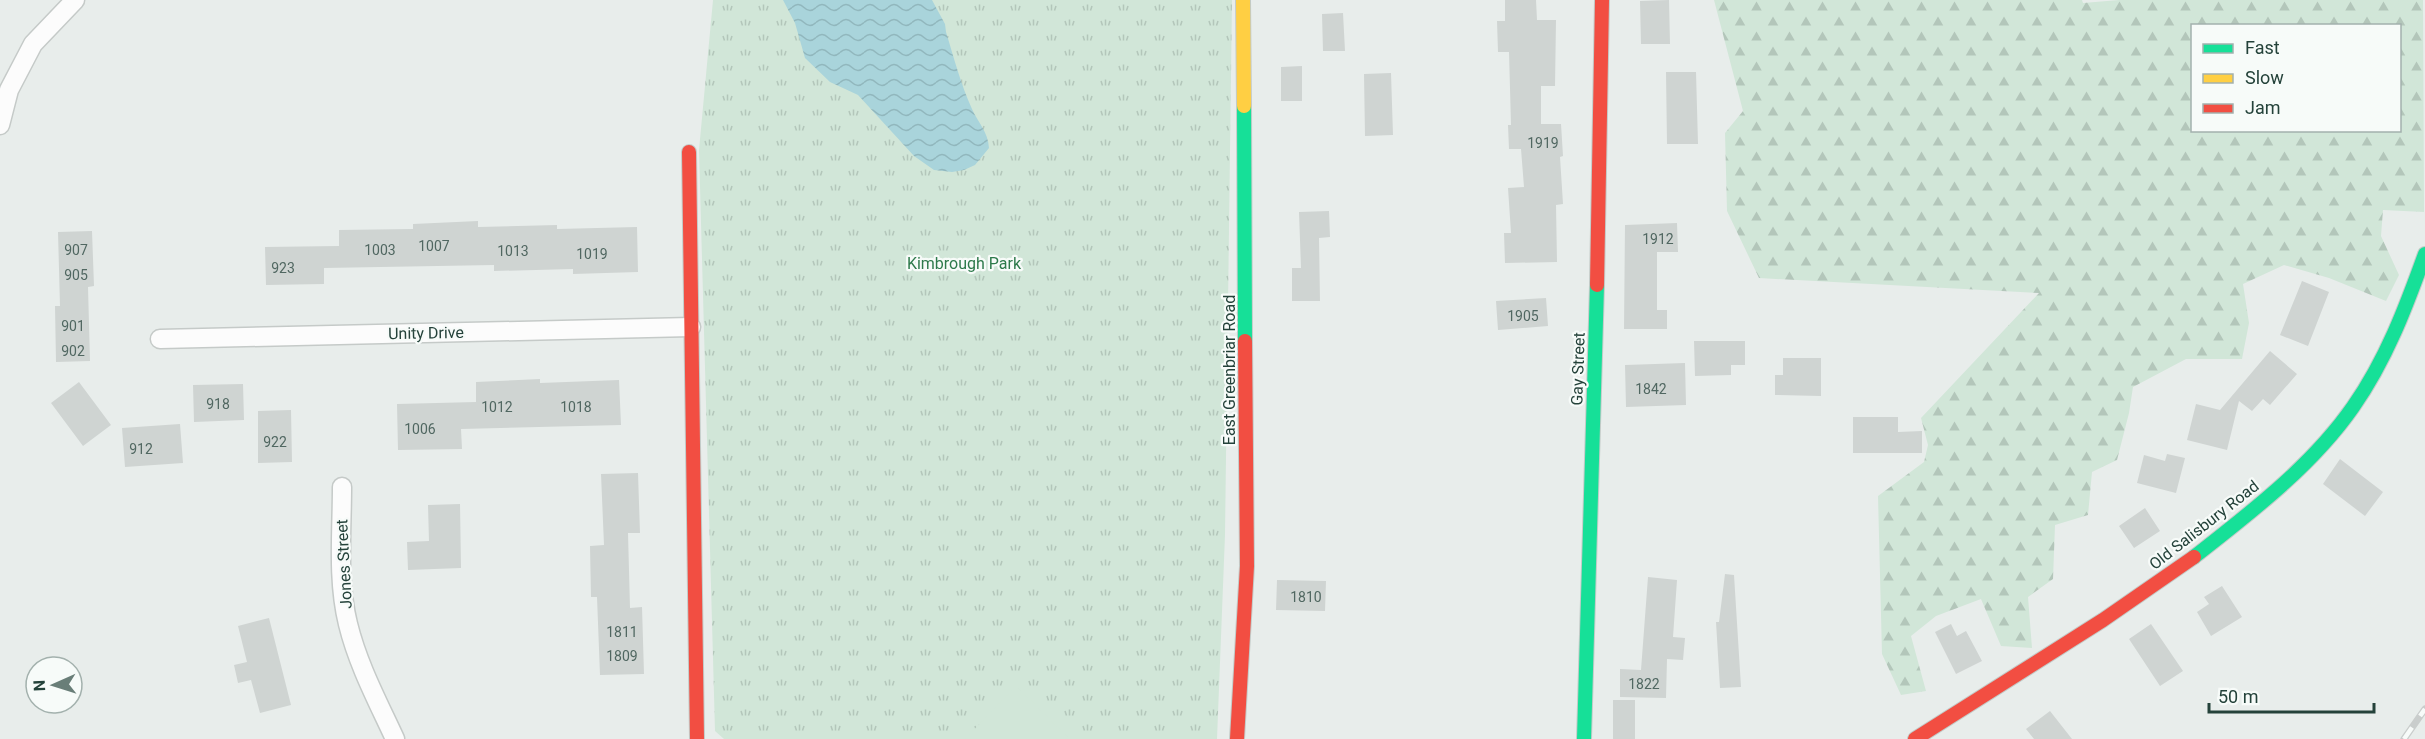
<svg xmlns="http://www.w3.org/2000/svg" width="2425" height="739" viewBox="0 0 2425 739" font-family="Roboto,sans-serif">
<style>
.grass{fill:url(#grass-tufts)}
.forest{fill:url(#forest-firs);fill-rule:evenodd}
.garden{fill:#d1e6d8}
.water{fill:url(#water-waves)}
.building{fill:#cfd4d2}
.lines{fill:none;stroke-linecap:round;stroke-linejoin:round}
.street-casing{stroke:#c5cac8;stroke-width:21}
.fast-casing{stroke:#c3cbc8;stroke-width:16}
.slow-casing{stroke:#c3cbc8;stroke-width:16}
.jam-casing{stroke:#c3cbc8;stroke-width:16}
.street{stroke:#fcfcfc;stroke-width:18}
.fast{stroke:#16e098;stroke-width:14}
.slow{stroke:#ffcf43;stroke-width:14}
.jam{stroke:#f24e42;stroke-width:14}
.rail-casing{stroke:#c9cdcc;stroke-width:7}
.rail{stroke:#f7fbf9;stroke-width:4.5;stroke-dasharray:14;stroke-linecap:butt}
.labels{text-anchor:middle;dominant-baseline:central;stroke-width:4.5;stroke-linejoin:round;paint-order:stroke}
.number-label{font-size:14px;fill:#506761}
.park-label{font-size:16px;fill:#2d7a4b;stroke:#f7fbf9}
.street-label{font-size:16px;fill:#24423a;stroke:#f7fbf9}
</style>
<defs>
<pattern id="grass-tufts" width="24" height="20" patternUnits="userSpaceOnUse" patternTransform="scale(1.5)"><rect width="24" height="20" fill="#d1e6d8"/><path d="M3 7l-1-3M5 7V3M7 7l1-3M15 17l-1-3M17 17v-4M19 17l1-3" fill="none" stroke="#b3c6ba"/></pattern>
<pattern id="forest-firs" width="22" height="20" patternUnits="userSpaceOnUse" patternTransform="scale(1.5)"><rect width="22" height="20" fill="#d1e6d8"/><path d="M5 1l3.5 6h-7zM16 11l3.5 6h-7z" fill="#b3c6ba"/></pattern>
<pattern id="water-waves" width="16" height="10" patternUnits="userSpaceOnUse" patternTransform="scale(1.5)"><rect width="16" height="10" fill="#a9d4db"/><path d="M0 5q4-4 8 0t8 0" fill="none" stroke="#91b7bd"/></pattern>
</defs>
<rect width="100%" height="100%" fill="#e8edeb"/>
<path class="grass" d="M713,0H1232L1225,535L1217,739H724L715,731L699,150Z"/>
<path class="forest" d="M1714,0H2082L2083,3L2119,0H2423L2424,212L2383,210L2381,236L2399,275L2386,301L2329,278L2284,265L2243,284L2249,323L2242,359H2186L2133,387L2129,413L2117,460L2092,472L2088,515L2055,525L2053,579L2028,597L2032,648L2001,646L1981,599L1936,616L1911,636L1926,691L1901,695L1882,654L1878,496L1924,462L1928,445L1921,418L2039,293L1759,278L1727,211L1725,133L1743,111ZM2192,26H2400V130H2192Z"/>
<path class="garden" d="M1016,686L1070,739H965Z"/>
<path class="water" d="M783,0H932L945,24L946,32C954,58 961,85 972,109C978,123 988,131 989,148L975,165L964,170L952,172L934,170L914,156L858,95L830,82L805,58L795,23Z"/>
<path class="building" d="M1505,0H1536L1537,20H1556L1555,86H1541V124H1561L1563,156L1560,157L1563,204L1556,205L1557,262L1505,263L1504,233H1511L1508,188L1524,187L1521,149H1509L1508,125H1511L1509,52H1498L1497,21H1505Z
M1669,0L1670,44H1641L1640,1Z
M1343,13L1345,51H1323L1322,14Z
M1302,66V101H1281V67Z
M1666,72H1696L1698,144H1667Z
M1391,73L1393,135L1365,136L1364,74Z
M1329,211L1330,237L1319,238L1320,301H1292V268H1301L1299,212Z
M478,221V227L557,225V229L637,227L638,272L573,274V269L494,271V265L324,268V284L266,285L265,247L339,246V230L413,229V224Z
M1677,223L1678,252H1657V310H1667V329H1624L1625,225Z
M92,231L94,286L88,287L90,361L56,362L55,306H60L58,232Z
M2302,281L2329,292L2308,346L2280,335Z
M1546,298L1548,326L1498,330L1496,301Z
M1694,341H1745V365H1731V375L1695,376Z
M2270,351L2297,374L2270,405L2263,399L2252,411L2239,401L2227,450L2187,440L2196,404L2220,410Z
M1783,358H1821V396L1775,395V375H1783Z
M1685,363L1686,405L1626,407L1625,365Z
M540,379V383L619,380L621,425L461,429L462,449L398,450L397,404L476,402V382Z
M79,382L111,425L83,446L51,403Z
M243,384L244,420L194,422L193,385Z
M291,410L292,462L258,463V411Z
M1853,417H1898V432L1922,431V453H1853Z
M180,424L183,463L125,467L122,428Z
M2167,454L2185,458L2176,493L2137,483L2144,455L2165,461Z
M2340,459L2383,492L2365,516L2323,484Z
M638,473L640,533H628L630,608L642,607L644,674L600,675L597,597H591L590,546L604,545L601,474Z
M460,504L461,568L408,570L407,542L429,541L428,505Z
M2145,508L2160,531L2134,548L2119,526Z
M1725,574L1734,575L1741,687L1720,688L1716,622H1719Z
M1648,577L1677,580L1673,637L1685,638L1683,660L1667,659L1666,698L1620,697V669L1641,670Z
M1277,580L1326,581L1325,611L1276,610Z
M2222,586L2242,617L2211,636L2197,612L2209,604L2204,597Z
M269,618L291,705L260,713L251,680L238,683L234,665L247,662L238,626Z
M1951,624L1957,636L1966,631L1982,661L1956,674L1935,632Z
M2151,624L2183,671L2160,686L2129,639Z
M1613,700H1635V739H1613Z
M2050,711L2072,739H2034L2026,729Z"/>
<g class="lines">
<defs>
<path id="street" d="M0,125L9,90L33,44L75,0
M160,339L691,327
M342,487C342,532 337,580 348,624C358,665 378,702 395,739"/>
<path id="fast" d="M1244,106L1245,341
M2194,557C2250,513 2312,466 2353,407C2386,360 2406,307 2425,254
M1584,739L1597,285"/>
<path id="slow" d="M1243,0L1244,106"/>
<path id="jam" d="M689,152L697,739
M1597,285L1602,0
M1237,739L1247,566L1245,341
M1915,739L2103,620L2194,557"/>
</defs>
<use href="#street" class="street-casing"/>
<use href="#fast" class="fast-casing"/>
<use href="#slow" class="slow-casing"/>
<use href="#jam" class="jam-casing"/>
<use href="#street" class="street"/>
<use href="#fast" class="fast"/>
<use href="#slow" class="slow"/>
<use href="#jam" class="jam"/>
<defs>
<path id="rail" d="M2404,739L2425,709"/>
</defs>
<use href="#rail" class="rail-casing"/>
<use href="#rail" class="rail"/>
</g>
<g class="labels">
<g class="number-label">
<text x="1543" y="143">1919</text>
<text x="1658" y="239">1912</text>
<text x="434" y="246">1007</text>
<text x="76" y="250">907</text>
<text x="380" y="250">1003</text>
<text x="513" y="251">1013</text>
<text x="592" y="254">1019</text>
<text x="283" y="268">923</text>
<text x="76" y="275">905</text>
<text x="1523" y="316">1905</text>
<text x="73" y="326">901</text>
<text x="73" y="351">902</text>
<text x="1651" y="389">1842</text>
<text x="218" y="404">918</text>
<text x="497" y="407">1012</text>
<text x="576" y="407">1018</text>
<text x="420" y="429">1006</text>
<text x="275" y="442">922</text>
<text x="141" y="449">912</text>
<text x="1306" y="597">1810</text>
<text x="622" y="632">1811</text>
<text x="622" y="656">1809</text>
<text x="1644" y="684">1822</text>
</g>
<g class="park-label">
<text x="964" y="263">Kimbrough Park</text>
</g>
<g class="street-label">
<text transform="translate(426 333) rotate(-1)">Unity Drive</text>
<text transform="translate(1578 369) rotate(-88)">Gay Street</text>
<text transform="translate(1229 370) rotate(-90)">East Greenbriar Road</text>
<text transform="translate(2204 525) rotate(-38)">Old Salisbury Road</text>
<text transform="translate(344 564) rotate(-93)">Jones Street</text>
</g>
</g>
<rect x="2191" y="24" width="210" height="108" fill="#f7fbf9" stroke="#a3b1ad" stroke-width="1.5"/>
<rect x="2203" y="44" width="30" height="9" fill="#16e098" stroke="#a3b1ad" stroke-width="1.5"/>
<text x="2245" y="54" font-size="18" fill="#24423a">Fast</text>
<rect x="2203" y="74" width="30" height="9" fill="#ffcf43" stroke="#a3b1ad" stroke-width="1.5"/>
<text x="2245" y="84" font-size="18" fill="#24423a">Slow</text>
<rect x="2203" y="104" width="30" height="9" fill="#f24e42" stroke="#a3b1ad" stroke-width="1.5"/>
<text x="2245" y="114" font-size="18" fill="#24423a">Jam</text>
<g transform="translate(54 685) rotate(267)"><circle r="28" fill="#f7fbf9" stroke="#a3b1ad" stroke-width="1.5"/>
<path d="M0-4.5L10 22L0 15L-10 22Z" fill="#697e78"/>
<text y="-9" font-size="16" font-weight="bold" text-anchor="middle" fill="#24423a">N</text>
</g>
<path d="M2209 703v9h165v-9" fill="none" stroke="#24423a" stroke-width="3"/>
<text x="2218" y="703" font-size="18" fill="#24423a" stroke="#f7fbf9" stroke-width="4.5" paint-order="stroke">50 m</text>
</svg>
